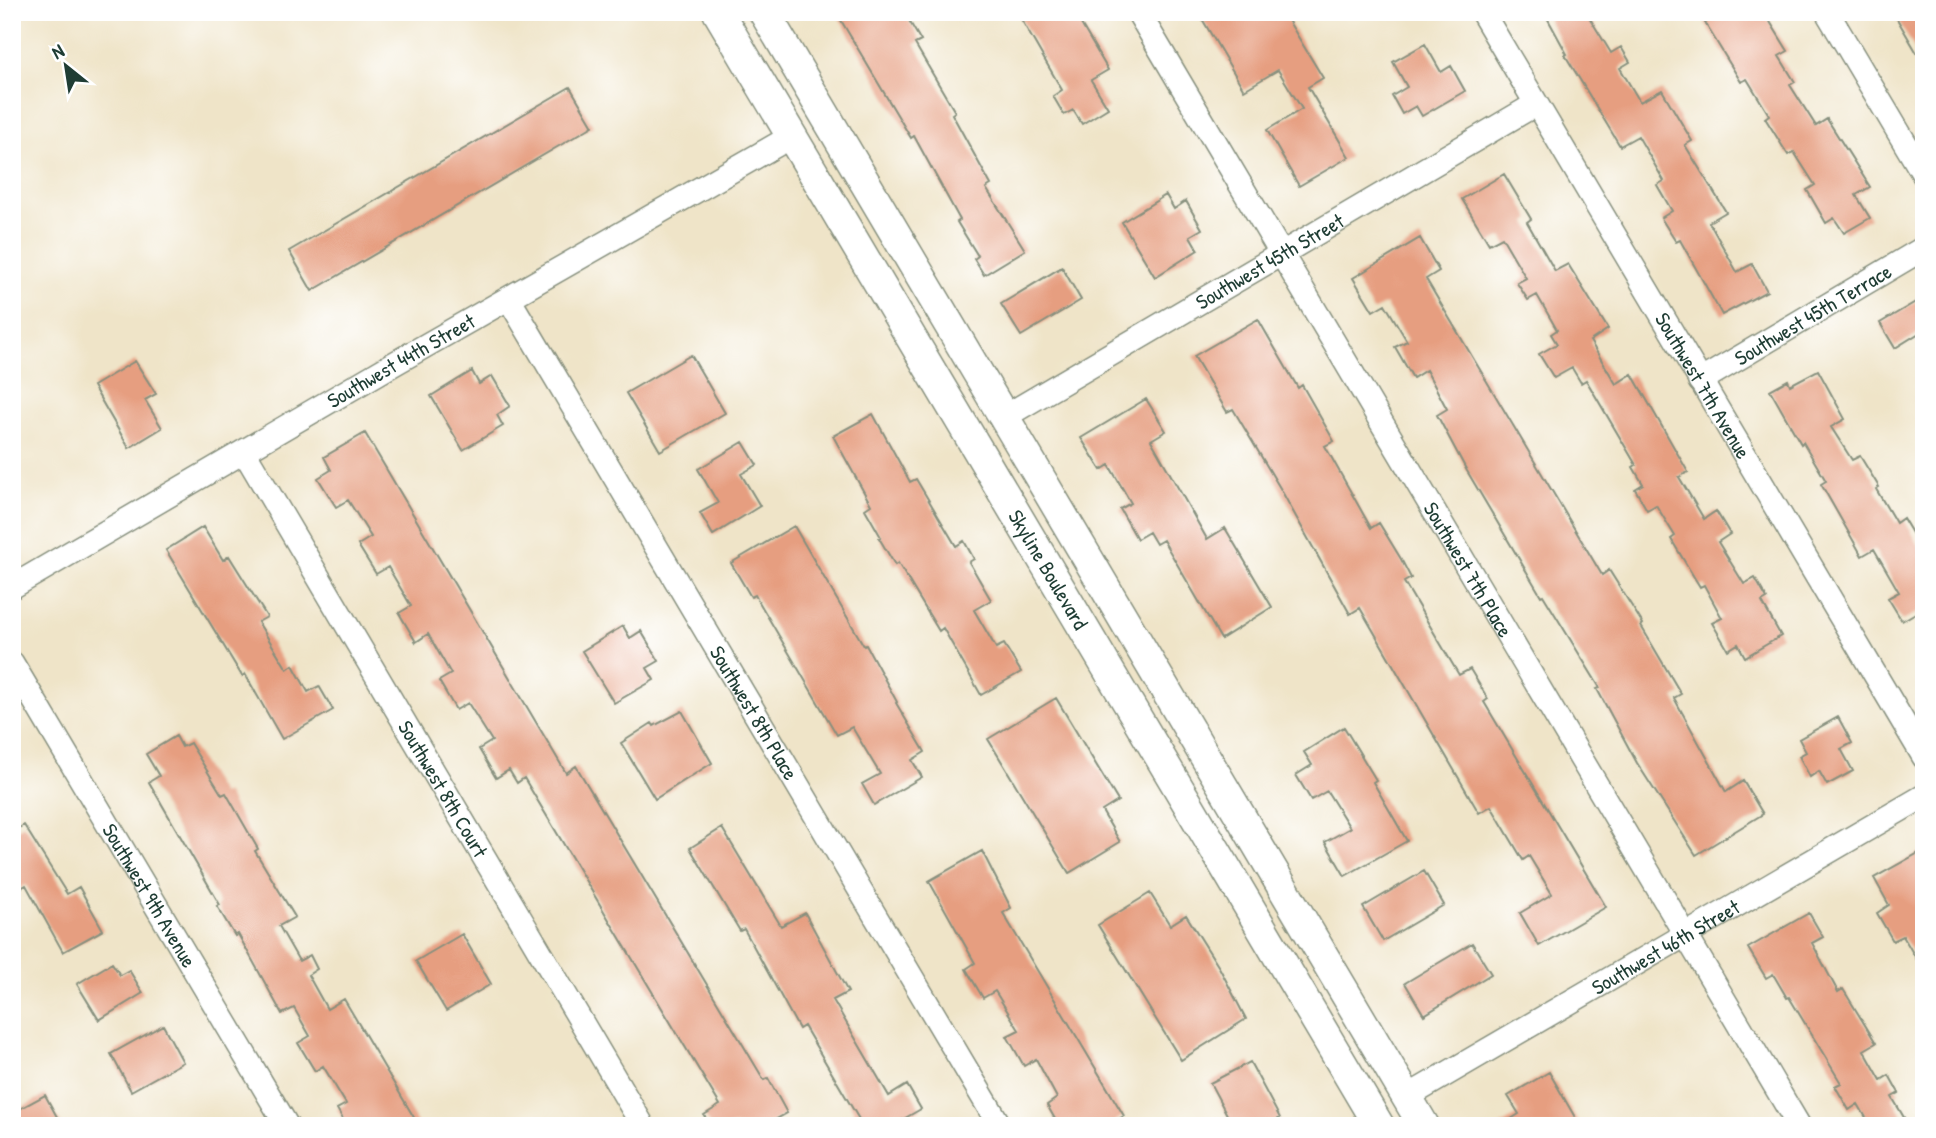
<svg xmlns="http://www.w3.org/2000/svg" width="1936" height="1138" viewBox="0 0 1936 1138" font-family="'Patrick Hand',sans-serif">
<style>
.building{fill:#e69e80}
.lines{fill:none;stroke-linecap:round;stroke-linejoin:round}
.minor-casing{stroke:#87907e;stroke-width:26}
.tertiary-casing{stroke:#87907e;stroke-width:33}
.minor{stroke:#fff;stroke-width:23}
.tertiary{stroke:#fff;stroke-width:30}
.labels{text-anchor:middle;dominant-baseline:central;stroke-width:6;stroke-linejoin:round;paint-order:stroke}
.street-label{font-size:21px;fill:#1f3d34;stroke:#fff}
</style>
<rect width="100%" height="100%" fill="#fff"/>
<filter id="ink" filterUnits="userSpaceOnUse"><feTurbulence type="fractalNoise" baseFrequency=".0143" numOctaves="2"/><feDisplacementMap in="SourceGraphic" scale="14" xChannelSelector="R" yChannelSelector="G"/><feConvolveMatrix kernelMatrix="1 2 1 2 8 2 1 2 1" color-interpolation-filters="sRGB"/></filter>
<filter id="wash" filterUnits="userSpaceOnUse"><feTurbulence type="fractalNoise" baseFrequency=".00686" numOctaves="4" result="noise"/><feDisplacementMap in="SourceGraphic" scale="28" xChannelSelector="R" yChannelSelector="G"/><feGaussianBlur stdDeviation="1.57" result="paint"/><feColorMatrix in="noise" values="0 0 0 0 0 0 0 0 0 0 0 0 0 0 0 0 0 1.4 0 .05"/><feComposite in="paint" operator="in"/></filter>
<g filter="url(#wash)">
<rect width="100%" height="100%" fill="#efe4c8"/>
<g id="blocks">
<path class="building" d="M836,12H904L921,41L915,44L955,112L952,114L991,185L986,188L1025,250L984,275L974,259L978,256L957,222L960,220L914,136L911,138Z
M1017,12H1074L1108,70L1091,80L1108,108L1082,124L1073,110L1064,115L1053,96L1062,90Z
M1198,12H1283L1323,78L1308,87L1349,157L1299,186L1267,130L1302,109L1278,70L1244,90Z
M1544,12H1586L1611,53L1621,47L1630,62L1620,68L1640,102L1662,90L1692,141L1685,145L1726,212L1709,222L1737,272L1752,264L1767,291L1722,315L1680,240L1676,242L1661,218L1672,211L1657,185L1664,181L1638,136L1620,146L1565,55L1567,54Z
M1703,12H1764L1788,51L1779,56L1795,82L1790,85L1816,126L1827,119L1870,187L1856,195L1870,218L1844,233L1834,218L1826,223L1807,190L1815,185L1794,152L1788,155L1765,118L1769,115L1747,79L1741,82L1705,23L1708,21Z
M1893,12H1924V65Z
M1425,44L1441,72L1451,66L1465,91L1422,116L1416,106L1402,114L1392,96L1407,87L1393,62Z
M570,87L593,126L312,291L289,251Z
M1504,174L1531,219L1527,222L1555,271L1568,264L1608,329L1590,341L1616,384L1632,374L1688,472L1679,477L1704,519L1716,511L1730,534L1718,542L1744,584L1755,578L1767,599L1762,602L1781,636L1745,657L1738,644L1728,650L1712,623L1722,618L1704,585L1700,587L1671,539L1675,536L1656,505L1647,510L1635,489L1643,484L1633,467L1636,465L1586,380L1581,383L1572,368L1554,378L1539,354L1557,344L1551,334L1557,330L1537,295L1528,300L1517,283L1526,278L1502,237L1489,244L1462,199Z
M1166,195L1174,209L1186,201L1202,229L1190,236L1198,250L1155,277L1122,222Z
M1420,238L1439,271L1426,279L1602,575L1609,570L1643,624L1641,626L1681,694L1674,698L1726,792L1743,781L1763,814L1696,855L1637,763L1597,689L1600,688L1543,595L1541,596L1467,471L1437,415L1447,409L1426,370L1413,378L1395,347L1407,341L1385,304L1373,311L1353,278Z
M1062,267L1081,300L1021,336L1001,304Z
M1924,297V330L1895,348L1880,323Z
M1258,319L1298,388L1302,385L1334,441L1325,446L1371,528L1379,523L1401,559L1411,578L1404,582L1459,675L1470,669L1488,699L1484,702L1606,907L1539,946L1520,913L1552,894L1529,856L1523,860L1491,806L1479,813L1360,608L1350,614L1280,488L1233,409L1227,412L1194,356Z
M691,355L725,413L660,451L626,393Z
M135,361L156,394L145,400L162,428L129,448L93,386Z
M1818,370L1845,419L1831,427L1852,460L1860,456L1879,487L1876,489L1896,523L1903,518L1924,553V608L1902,621L1888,598L1899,592L1874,549L1862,556L1821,484L1826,481L1803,442L1801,444L1770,390L1788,380L1790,385Z
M472,371L479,384L492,376L510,406L497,415L503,426L463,450L431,396Z
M1146,399L1166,431L1151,440L1207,539L1225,528L1272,607L1221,639L1163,540L1156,544L1149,532L1137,539L1120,509L1131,503L1109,465L1101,470L1081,438Z
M873,414L910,482L916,479L956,546L964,541L974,559L969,562L991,600L974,610L996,648L1004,644L1021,672L981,695L943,628L939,631L898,563L895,565L879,538L881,537L865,509L871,505L833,436Z
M365,433L566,773L576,766L764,1080L768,1078L787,1113L764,1126H710L704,1115L720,1105L524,778L517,783L509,770L496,778L479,749L492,741L468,703L456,710L439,681L451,674L428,634L416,642L399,613L411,606L388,567L376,574L358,545L371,537L348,500L336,507L318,478L331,470L324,457Z
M743,442L757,465L741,474L760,506L713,535L700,513L718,503L698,469Z
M794,526L864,646L866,645L897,702L896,703L925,752L912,760L922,777L874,805L862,784L880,774L852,727L837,735L755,595L751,597L731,563Z
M203,527L223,560L229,556L267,617L258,622L287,669L293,665L308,692L319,686L333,710L282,739L245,674L242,676L166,550Z
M623,626L630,638L641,631L659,661L647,668L654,680L614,703L582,651Z
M1056,698L1118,801L1102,811L1120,842L1069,873L988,739Z
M682,711L712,763L655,799L621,743L652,723L654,726Z
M1838,717L1852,743L1841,749L1853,771L1827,785L1819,771L1810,777L1799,756L1806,752L1799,739Z
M1344,727L1376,780L1373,782L1407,841L1345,876L1325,842L1350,828L1327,791L1311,800L1296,775L1312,765L1304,752Z
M176,736L182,747L190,743L222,795L226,793L258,849L255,851L295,917L279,926L299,961L310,955L317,969L308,975L327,1009L344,999L419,1126H347L337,1109L346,1104L323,1066L315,1071L298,1043L310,1036L294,1008L282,1014L238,934L235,936L217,906L220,905L149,782L159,776L146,754Z
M24,825L67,894L79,887L103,930L63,952L26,885L12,893V832Z
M722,828L781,926L805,913L848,992L833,1000L889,1096L907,1085L921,1109L891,1126H863L804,1026L799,1029L744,929L740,931L690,848Z
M1924,850V972L1903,936L1893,941L1877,913L1889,905L1874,878Z
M982,851L1011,908L1003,913L1124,1116L1106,1126H1059L1047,1105L1057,1098L1036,1059L1024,1066L1007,1036L1019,1030L995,991L983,998L966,969L975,963L929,881Z
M1424,871L1444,905L1383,941L1363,907Z
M1150,893L1170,925L1186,915L1220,969L1246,1019L1181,1060L1098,925Z
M1809,913L1823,937L1812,943L1838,992L1843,989L1876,1043L1864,1050L1881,1080L1889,1075L1899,1093L1892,1097L1909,1126H1871L1858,1104L1849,1110L1835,1086L1841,1083L1789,997L1787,998L1773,974L1766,978L1748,948Z
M462,934L491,984L446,1011L416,961Z
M1472,943L1491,974L1424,1015L1405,983Z
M112,963L120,975L129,970L143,993L99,1020L77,984Z
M163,1025L183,1062L131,1091L111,1054Z
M1250,1062L1280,1118L1266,1126H1233L1210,1083Z
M1549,1072L1580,1126H1500L1519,1114L1508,1096Z
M45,1095L62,1126H12V1113Z"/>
</g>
</g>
<g filter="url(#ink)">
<use href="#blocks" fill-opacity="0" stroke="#87907e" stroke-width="2"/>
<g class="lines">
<defs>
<g id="minor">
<path id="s1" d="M1138,12L1799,1126"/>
<path id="s2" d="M1482,12L1924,757"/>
<path d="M1827,12L1924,175"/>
<path id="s3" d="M509,299L1000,1126"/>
<path id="s4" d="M1700,381L1924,248"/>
<path id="s5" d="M1004,417L1536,104"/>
<path id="s6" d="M245,453L643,1126"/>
<path id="s7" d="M12,587L390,366L792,136"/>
<path id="s8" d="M12,663L287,1126"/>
<path id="s9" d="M1407,1097L1924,796"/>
</g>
<g id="tertiary">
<path id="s10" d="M718,12L1379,1126"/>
<path d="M764,12L1424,1126"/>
</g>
</defs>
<use href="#minor" class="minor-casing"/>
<use href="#tertiary" class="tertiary-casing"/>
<use href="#minor" class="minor"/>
<use href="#tertiary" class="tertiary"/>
</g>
</g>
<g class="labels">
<g class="street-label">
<text stroke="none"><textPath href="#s5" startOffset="308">Southwest 45th Street</textPath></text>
<text stroke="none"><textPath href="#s4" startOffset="131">Southwest 45th Terrace</textPath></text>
<text stroke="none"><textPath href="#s7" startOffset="450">Southwest 44th Street</textPath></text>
<text stroke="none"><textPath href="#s2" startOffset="434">Southwest 7th Avenue</textPath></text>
<text stroke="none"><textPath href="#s10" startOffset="648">Skyline Boulevard</textPath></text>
<text stroke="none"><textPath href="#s1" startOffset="648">Southwest 7th Place</textPath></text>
<text stroke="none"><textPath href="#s3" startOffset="481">Southwest 8th Place</textPath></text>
<text stroke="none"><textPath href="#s6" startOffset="390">Southwest 8th Court</textPath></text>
<text stroke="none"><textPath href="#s8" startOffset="270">Southwest 9th Avenue</textPath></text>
<text stroke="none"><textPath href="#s9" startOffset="299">Southwest 46th Street</textPath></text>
</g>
</g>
<rect width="1936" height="1138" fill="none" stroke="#fff" stroke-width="42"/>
<g transform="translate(66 66) rotate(330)" stroke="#ffffff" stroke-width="5" paint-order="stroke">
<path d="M0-5L12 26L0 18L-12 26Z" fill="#1f3d34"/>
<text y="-10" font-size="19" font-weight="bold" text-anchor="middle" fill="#1f3d34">N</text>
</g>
</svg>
